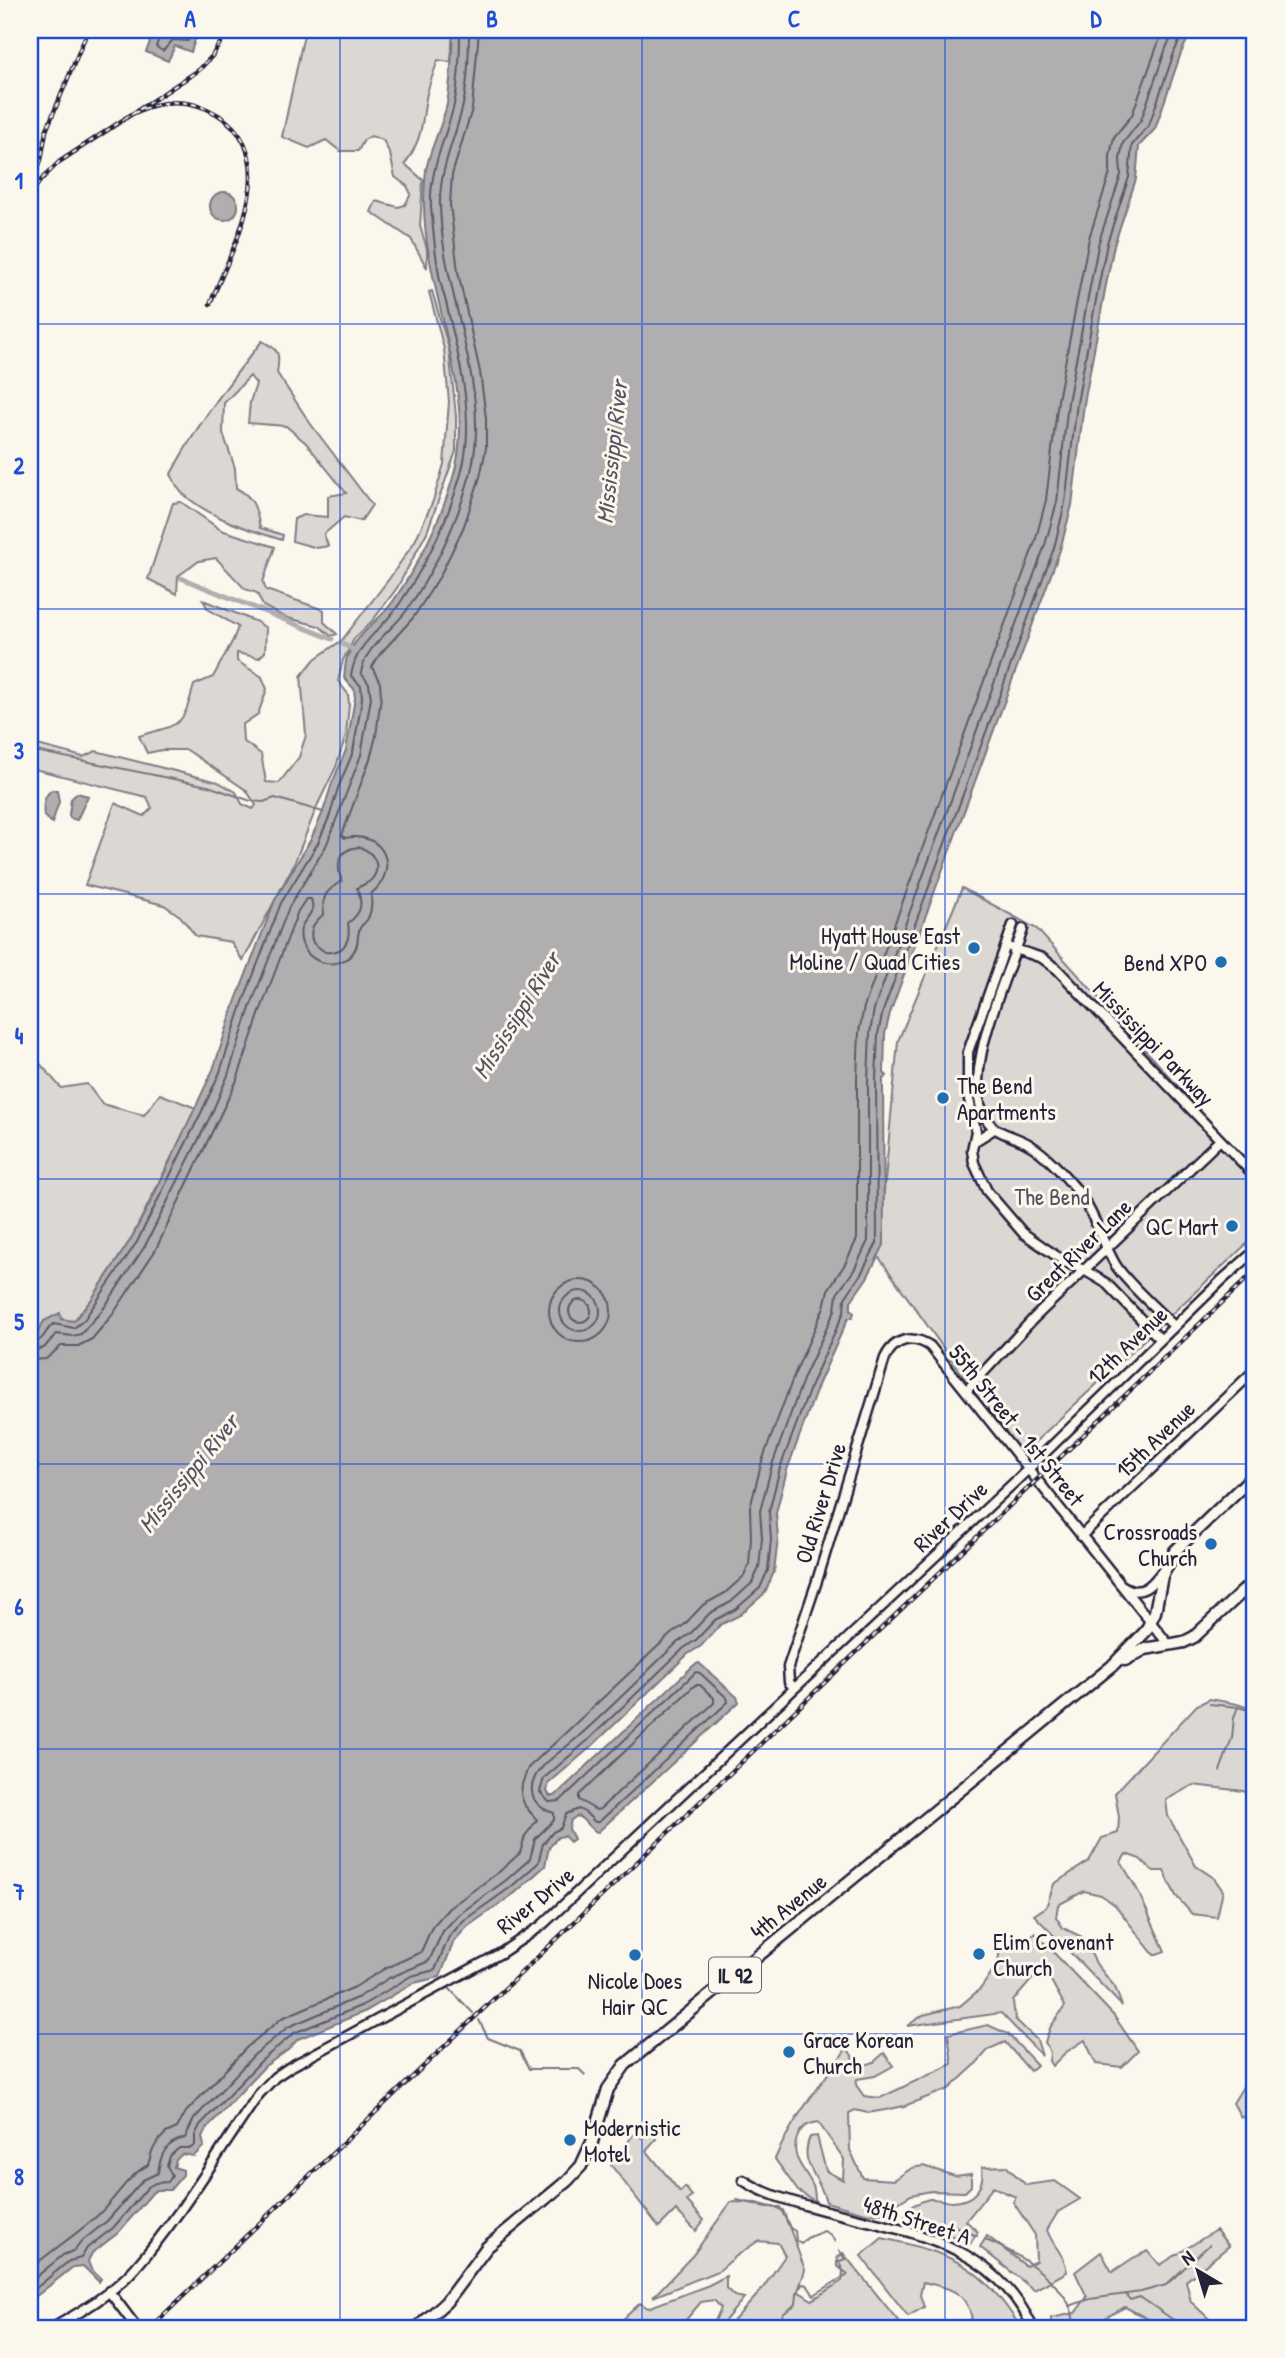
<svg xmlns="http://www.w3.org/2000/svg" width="1285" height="2358" viewBox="0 0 1285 2358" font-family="'Patrick Hand',sans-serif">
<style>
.green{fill:#dbd8d3;stroke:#7e7d87;stroke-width:2}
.water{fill:#b1aeb0;stroke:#787681;stroke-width:2}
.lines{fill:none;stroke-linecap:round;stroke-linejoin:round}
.shore{stroke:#5b5a6a;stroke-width:2}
.stream{stroke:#787681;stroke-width:2}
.canal{stroke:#b1aeb0;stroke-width:5}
.tertiary-casing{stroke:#22223b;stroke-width:13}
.primary-casing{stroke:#22223b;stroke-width:15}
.tertiary{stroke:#fbf7ec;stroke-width:8}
.primary{stroke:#fbf7ec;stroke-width:10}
.rail-casing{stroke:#22223b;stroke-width:4.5}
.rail{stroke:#fbf7ec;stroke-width:2;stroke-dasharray:5;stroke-linecap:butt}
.grid{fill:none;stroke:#1d4ed8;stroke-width:2;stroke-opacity:0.55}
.poi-dot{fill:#1f6fb2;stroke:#fbf7ec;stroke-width:2.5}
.labels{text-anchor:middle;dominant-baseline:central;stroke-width:6;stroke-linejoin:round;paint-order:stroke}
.shield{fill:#fbf7ec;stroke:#636270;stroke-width:2}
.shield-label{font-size:21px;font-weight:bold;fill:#22223b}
.poi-label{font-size:23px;fill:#22223b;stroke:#fbf7ec;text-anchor:end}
.street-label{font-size:23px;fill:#22223b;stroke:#fbf7ec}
.park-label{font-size:23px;fill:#505061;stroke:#fbf7ec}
.water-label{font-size:24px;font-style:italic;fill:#545364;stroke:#fbf7ec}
.neatline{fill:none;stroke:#1d4ed8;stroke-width:2.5}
.grid-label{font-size:23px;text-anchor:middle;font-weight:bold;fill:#1d4ed8}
</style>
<rect width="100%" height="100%" fill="#fbf7ec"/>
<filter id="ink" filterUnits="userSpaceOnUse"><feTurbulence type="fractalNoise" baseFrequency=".0143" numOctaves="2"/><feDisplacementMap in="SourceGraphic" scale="14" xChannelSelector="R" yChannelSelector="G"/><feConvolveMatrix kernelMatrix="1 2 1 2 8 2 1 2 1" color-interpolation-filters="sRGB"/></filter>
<g filter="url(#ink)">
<path class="green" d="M305,30H453L451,62L438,60C434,71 430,82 427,93C421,124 424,136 405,164L423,180L420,226L427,249V268L411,239L371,212L376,201L398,207L405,205L411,194L407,186L395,177L390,154L383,140L371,136L364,140L358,151H340L326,140L309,148L282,137Z
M432,291L449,349L456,416V451L427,532L397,588L373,620L354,639L343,660L338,681L348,694L349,704L346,735L336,767L318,804L294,864L243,961L231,942L196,936L180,916L164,905L85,885L115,803L144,816L152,808L147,797L30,768V743L83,757L96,751L218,782L236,792L242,804L253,809L256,805L246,790L187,750H162L147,753L139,736C181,723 182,729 194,685L213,677L233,640L238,627L208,609L203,600L257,622L266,628L265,652L259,658L237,653V661L262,677L267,689L258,714L242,725L243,741L261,754L266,782L279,783L299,757L306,735L301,676L315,659L342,640L389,579L415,541L433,501L444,464L449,402L444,349L429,292Z
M262,341C280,350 280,354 277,373L310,423L372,505L361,521L344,517L324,534L328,546L317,548L292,541L294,519L303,515L328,517V496L346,493L306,443L286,426L248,423L250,402L256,384L250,376L224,403L223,433L235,468L236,488C254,497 256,508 260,528L283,535L282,540C247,529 210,518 182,493C177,488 174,480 171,474C195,427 229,382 262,341Z
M181,502L221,530L275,547L263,582L266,590L324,610V622L337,634L331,636L319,626L284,617L263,606L257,593L245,589L216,558L199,561L178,576L177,594L148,579L173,503Z
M962,888L1037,929L1255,1172V1236L1020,1456L878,1256L898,1041Z
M30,1052L61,1088L87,1084L102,1104L144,1115L160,1094L196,1108L131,1239L92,1299L74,1321L30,1355Z
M1210,1699L1237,1704L1255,1710V1797L1243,1791L1193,1785L1166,1800L1168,1816L1196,1866L1214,1878L1223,1891L1217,1917L1192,1914L1176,1896L1164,1871H1153L1140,1859L1126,1854L1121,1862L1137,1889L1165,1951L1154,1955L1115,1905L1101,1895L1084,1891L1058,1905L1056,1917L1063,1928L1082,1937L1097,1965L1115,1987L1122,2006L1034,1915L1046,1907L1054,1884L1089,1861L1102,1838L1118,1833L1119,1817L1115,1793L1197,1705Z
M1035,1933L1114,2016L1138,2051L1122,2067L1096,2064L1085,2040L1065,2053L1052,2066L1049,2061L1050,2053L1045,2042L1050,2028L1065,2006L1050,1979L1034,1977L1013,2001L1015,2019L1037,2040L1042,2056L1001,2013L907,2026L923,2015L960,2006L981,1988L998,1963L1000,1948L1011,1949Z
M988,2025L1008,2034L1037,2065L1030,2071L1005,2042L989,2049L974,2066L949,2089L904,2106L885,2110L868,2113L855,2110L849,2113L850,2150L863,2178L894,2180L912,2168L923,2166L955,2176L971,2174V2186L965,2192L931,2191L911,2195L883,2212L869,2214L826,2202C820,2176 798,2164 810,2137L817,2136L826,2171L843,2180L844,2159L818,2122C807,2124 801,2127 797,2138C790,2157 804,2168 812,2184C815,2189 815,2195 815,2201L798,2191L775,2159C793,2117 821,2084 847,2048L855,2060L863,2066L874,2062L884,2053L893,2066L875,2076L857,2079L856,2085L864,2096L880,2098L952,2064L948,2034Z
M1255,2075V2119L1241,2117L1233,2103L1246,2082Z
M636,2131L642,2138L650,2132L656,2139L646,2150L680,2192L685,2187L692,2196L687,2201L704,2220L696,2231L676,2210L659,2227L611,2165Z
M1006,2166L1026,2185L1055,2181L1080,2199L1058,2212L1047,2230C1053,2247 1065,2254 1067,2272L1034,2290L980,2247L987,2236L1026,2266L1036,2261L1035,2235L1013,2202L1016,2197L993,2187L966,2221L978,2232L970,2244L905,2215L908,2208C914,2205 923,2200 930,2199C937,2198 945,2202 953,2202C974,2201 985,2187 982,2167Z
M731,2202L756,2203L783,2210L805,2270L798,2291L812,2300L842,2281L843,2271L837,2258L843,2253L904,2328H727L760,2292L785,2256L778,2243L758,2241L735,2257L720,2270L653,2297L693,2255Z
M1216,2230L1229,2246L1186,2281L1191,2302L1219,2328H1180L1171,2322L1150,2320L1125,2307L1101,2320L1093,2328H1051V2318L1075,2313L1087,2297L1075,2272L1101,2252L1112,2272L1133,2258L1148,2251L1160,2265Z
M882,2238C954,2254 981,2265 1021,2328H969L966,2324L972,2318C965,2290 949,2288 923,2282L920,2295L924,2307L908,2316L861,2256Z
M726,2276V2288L734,2296L744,2298L719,2328H715L714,2323L721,2308L714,2300L701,2302L679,2328H614L640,2303L648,2308L709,2285Z"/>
<path class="water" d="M155,30H198L191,52L175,46L168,61L146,52Z
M453,30H1192L1181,53L1155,129L1139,146L1136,179L1114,245L1105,290L1084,404L1072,505L1060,550L890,1013L885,1034L884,1073L887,1076L883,1079L884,1245L867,1278L851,1301V1310L854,1313L852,1318H848L819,1383L787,1470L776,1513L778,1539L774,1572L765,1593L740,1615L720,1625L701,1646L688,1654L592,1746L549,1783L547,1791L550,1796H555L694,1665L699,1663L737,1697L739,1702L598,1832C589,1831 586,1819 577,1816L571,1820L569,1829L574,1839L570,1842L564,1836L558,1837L549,1847L545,1866L515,1893L467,1927L454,1941L440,1977L414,1983L366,2011L298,2039L288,2050L265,2066L206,2129L202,2137L204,2146L194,2156L182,2154L176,2160L174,2167L183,2170V2175L170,2190H157L153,2192L118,2233L92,2253L88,2261L91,2269L101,2279L99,2282L83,2266L73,2267L30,2301V1318L33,1324L32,1332L36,1335L44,1321L60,1313L61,1319L74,1321L92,1299L131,1239L153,1197L213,1070L236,1000L275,900L311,839L323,812L331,786L346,750L355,698L354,689L344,678C345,671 345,663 347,657C356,634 381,620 394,600C421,560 443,516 455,470C476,389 423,287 424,202C424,192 425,180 426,170C430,148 442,127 447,104C451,80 452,54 453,30Z
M210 206a14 14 0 1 1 28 0a14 14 0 1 1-28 0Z
M52,790H57L59,802L52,823L44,816C43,806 43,796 52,790Z
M77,793L88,796L77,820L70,818L69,815L71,799Z"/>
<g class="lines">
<path class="shore" d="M161,30L156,47L163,51L173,40L188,41L191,30
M358,847C372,850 383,865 372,879C369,883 362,885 357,888C363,904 362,913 348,923C351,940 345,954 325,952L313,943C308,930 314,922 324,914C321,896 327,890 342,881C336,865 337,850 358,847Z
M549 1311a31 31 0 1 1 62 0a31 31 0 1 1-62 0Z
M560 1311a20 20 0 1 1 40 0a20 20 0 1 1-40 0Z
M569 1311a11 11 0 1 1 22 0a11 11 0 1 1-22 0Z
M30,1340C44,1346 44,1329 54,1324L74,1328L84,1320L137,1242L202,1111L220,1072L243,1002L281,903L318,843L330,815L338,788L353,752L362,699L361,686L351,676C356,641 383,630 400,603C427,563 448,520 461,474C476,422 460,362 448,311C446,299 441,288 439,275C435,253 433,229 431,207C429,172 444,142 453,109C459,85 460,55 460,30
M30,1350L44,1348L56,1334L73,1336L81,1334L104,1308L145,1246L211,1115L228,1075L251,1005L289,907L326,846L361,755L371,698L369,684L361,673C365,646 392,631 407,610C435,569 457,523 470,475C494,390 440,290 440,202C440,169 454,141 462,109C468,85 469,55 469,30
M30,1360L46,1359L61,1346H78L92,1339L113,1314L155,1251L237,1080L261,1009L298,911L306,899H311C312,901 313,909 312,910C307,922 298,922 301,940C306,963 336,972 352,954C360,945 356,937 360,928C361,925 365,923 367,920C372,912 372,903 371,894C401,869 384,830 345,838L342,835L370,759L376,736L381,696L380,683L372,667L380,654L413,618L440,576L464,526L480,477L486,448V418L480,372L458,272L450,204L452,175L472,109L479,30
M695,1685H700L714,1698V1703L600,1809L596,1810L579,1800V1795Z
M30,2269C52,2250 76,2235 98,2215C116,2199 126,2177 148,2165L152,2151L158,2141L166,2133L177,2128L186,2112L247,2047L282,2018L355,1987L384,1969L421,1952L432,1927L449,1908L499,1872L520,1853L525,1836L537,1820L525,1806L521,1795L522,1784L528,1768L671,1634L684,1625L703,1605L725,1593L744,1576L749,1565L751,1538L750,1508L762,1461L795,1373L824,1307L828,1290L845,1264L857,1239V1079L859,1032L864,1007L1035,542L1046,500L1058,400L1089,238L1110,173V156L1114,137L1132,115L1163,30
M30,2282L63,2255L75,2250L82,2241L107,2221L143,2180L158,2173C160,2155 166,2142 185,2138L194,2119L254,2055L288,2027L359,1997L389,1978L429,1961L443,1931L458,1915L505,1881L530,1859L535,1839L554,1820V1813C537,1808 526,1796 535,1777C541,1764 567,1747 579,1736C613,1706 645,1673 678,1642L690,1634L710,1613L731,1602L752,1583L759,1568L762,1538L760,1511L772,1465L804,1377L835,1310L837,1294L854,1270L868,1241V1079L870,1033L874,1009L1045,545L1057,502L1068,402L1090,287L1099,241L1121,175L1120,159L1123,143L1141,120L1166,48L1175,30
M30,2293L69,2261L81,2258L87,2248L113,2228L148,2187L155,2183L168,2182L172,2176L167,2166L170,2156L179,2148H191L195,2145V2135L200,2125L261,2061L294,2033L363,2005L411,1976L435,1970L449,1937L463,1921L511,1887L538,1863L543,1844L553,1832L561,1828L566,1814L579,1809L586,1813L595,1822H599L728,1702L727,1698L700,1673L696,1672L560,1801L549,1802L540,1792L544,1778L587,1741L684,1648L696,1640L715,1620L736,1609L760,1588L768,1570L771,1539L769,1512L780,1468L813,1380L844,1312L845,1298L861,1274L877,1243L876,1079L878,1034L883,1011L1054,548L1065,503L1077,403L1098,289L1107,243L1129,177L1132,145L1149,125L1175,50L1185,30"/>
<path class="stream" d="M30,750L208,786L251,801L263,802L275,798L323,812
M1210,1704L1238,1707L1255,1712
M1220,1771L1232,1738L1234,1717L1238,1707
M447,1986L473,2013
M479,2020L488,2038L520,2051L529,2069H579L585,2075
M737,2200L766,2207H780L790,2228L795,2231L796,2241L801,2244L807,2238L824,2231L831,2235L835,2242
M924,2220L957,2227L977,2236
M986,2240C1017,2253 1079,2289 1073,2328
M1126,2295L1130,2300L1140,2297L1178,2323L1192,2324L1197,2328
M1069,2306L1090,2299L1141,2292L1166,2285L1209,2245
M779,2328L783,2314L796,2304L797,2294L802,2284L807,2285L814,2295L848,2274L837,2266V2262L845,2259L839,2250"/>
<path class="canal" d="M181,578L332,639
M341,643L352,649"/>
<defs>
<path id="tertiary" d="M1013,925L968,1052V1095L976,1131L972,1150L974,1163L987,1191L1023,1233L1065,1262L1084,1270L1106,1283L1160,1339
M1023,929C1009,973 952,1088 992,1126C1001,1135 1018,1137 1030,1145C1048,1156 1062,1173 1076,1189C1094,1212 1101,1239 1115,1264C1125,1281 1158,1311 1174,1326
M1012,948L1042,958L1057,969L1255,1176
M975,1141L994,1129
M966,1391L1034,1318L1220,1140
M1081,1536L1255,1370
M1123,1586C1141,1598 1152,1585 1163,1570
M794,1688L789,1682L788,1667L817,1581L885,1358C894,1339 912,1334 930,1346L1169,1645
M743,2180C764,2194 787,2200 812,2207C898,2231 991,2237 1033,2328
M109,2291L137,2328
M53,2328C82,2311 113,2293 135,2268C180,2217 220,2150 259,2094L275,2077L290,2067L501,1953L541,1926L1020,1477L1222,1280L1255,1251"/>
<path id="primary" d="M1125,1660L1145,1649L1184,1642L1194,1637L1255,1580
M417,2328L446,2302L487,2247L567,2181L581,2166L592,2142L608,2089L625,2065L1112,1666L1146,1631L1155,1612L1162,1576L1175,1551L1255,1474"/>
</defs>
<use href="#tertiary" class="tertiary-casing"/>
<use href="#primary" class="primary-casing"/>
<use href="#tertiary" class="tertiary"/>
<use href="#primary" class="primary"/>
<defs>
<path id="rail" d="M125,118C151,103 178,96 207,109C291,147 233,246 210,304
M32,183L41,160L46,131L88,30
M30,195L41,180L59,162L199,70L212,56L228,30
M150,2328L1255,1271"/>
</defs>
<use href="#rail" class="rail-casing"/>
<use href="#rail" class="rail"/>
</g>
</g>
<path class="grid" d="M340,30V2328M642,30V2328M945,30V2328M30,324H1255M30,609H1255M30,894H1255M30,1179H1255M30,1464H1255M30,1749H1255M30,2034H1255"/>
<g class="poi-dot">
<circle cx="974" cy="948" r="7"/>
<circle cx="1221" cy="962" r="7"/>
<circle cx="943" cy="1098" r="7"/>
<circle cx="1232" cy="1226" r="7"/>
<circle cx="1211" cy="1544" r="7"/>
<circle cx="979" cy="1954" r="7"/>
<circle cx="635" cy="1955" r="7"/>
<circle cx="789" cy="2052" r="7"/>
<circle cx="570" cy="2140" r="7"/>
</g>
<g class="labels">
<rect class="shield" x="709" y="1957.5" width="52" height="35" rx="5"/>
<g class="shield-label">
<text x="735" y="1975">IL 92</text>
</g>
<g class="poi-label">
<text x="960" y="935">Hyatt House East<tspan x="960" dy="26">Moline / Quad Cities</tspan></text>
<text x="1207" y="962">Bend XPO</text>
<text x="957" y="1085" text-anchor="start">The Bend<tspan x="957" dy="26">Apartments</tspan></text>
<text x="1218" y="1226">QC Mart</text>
<text x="1197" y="1531">Crossroads<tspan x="1197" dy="26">Church</tspan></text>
<text x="993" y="1941" text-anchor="start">Elim Covenant<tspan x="993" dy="26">Church</tspan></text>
<text x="635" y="1980" text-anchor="middle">Nicole Does<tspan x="635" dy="26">Hair QC</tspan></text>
<text x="803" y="2039" text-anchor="start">Grace Korean<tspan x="803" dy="26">Church</tspan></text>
<text x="584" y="2127" text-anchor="start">Modernistic<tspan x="584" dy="26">Motel</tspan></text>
</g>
<g class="street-label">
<text transform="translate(1154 1043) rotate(46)">Mississippi Parkway</text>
<text transform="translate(1078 1250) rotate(-44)">Great River Lane</text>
<text transform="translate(1127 1345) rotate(-44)">12th Avenue</text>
<text transform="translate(1017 1425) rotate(51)">55th Street - 1st Street</text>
<text transform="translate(1155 1439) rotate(-44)">15th Avenue</text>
<text transform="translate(820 1503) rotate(-73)">Old River Drive</text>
<text transform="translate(950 1516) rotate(-43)">River Drive</text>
<text transform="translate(535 1900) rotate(-39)">River Drive</text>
<text transform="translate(788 1906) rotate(-39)">4th Avenue</text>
<text transform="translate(917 2220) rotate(18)">48th Street A</text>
</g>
<g class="park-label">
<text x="1052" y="1196">The Bend</text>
</g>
<g class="water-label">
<text transform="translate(611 452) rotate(-84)">Mississippi River</text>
<text transform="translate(516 1015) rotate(-58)">Mississippi River</text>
<text transform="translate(188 1473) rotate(-51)">Mississippi River</text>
</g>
</g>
<rect width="1285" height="2358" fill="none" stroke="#fbf7ec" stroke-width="77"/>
<g transform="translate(1198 2271) rotate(322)" stroke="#fbf7ec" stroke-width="5" paint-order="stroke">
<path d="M0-5L12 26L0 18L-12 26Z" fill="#22223b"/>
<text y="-10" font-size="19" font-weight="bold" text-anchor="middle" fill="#22223b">N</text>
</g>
<rect x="38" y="38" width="1208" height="2282" class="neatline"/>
<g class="grid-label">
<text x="190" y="27">A</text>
<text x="492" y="27">B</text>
<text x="794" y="27">C</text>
<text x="1096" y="27">D</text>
<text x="19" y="189">1</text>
<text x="19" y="474">2</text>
<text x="19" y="759">3</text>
<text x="19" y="1044">4</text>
<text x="19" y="1330">5</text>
<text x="19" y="1615">6</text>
<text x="19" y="1900">7</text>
<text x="19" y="2185">8</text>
</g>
</svg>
